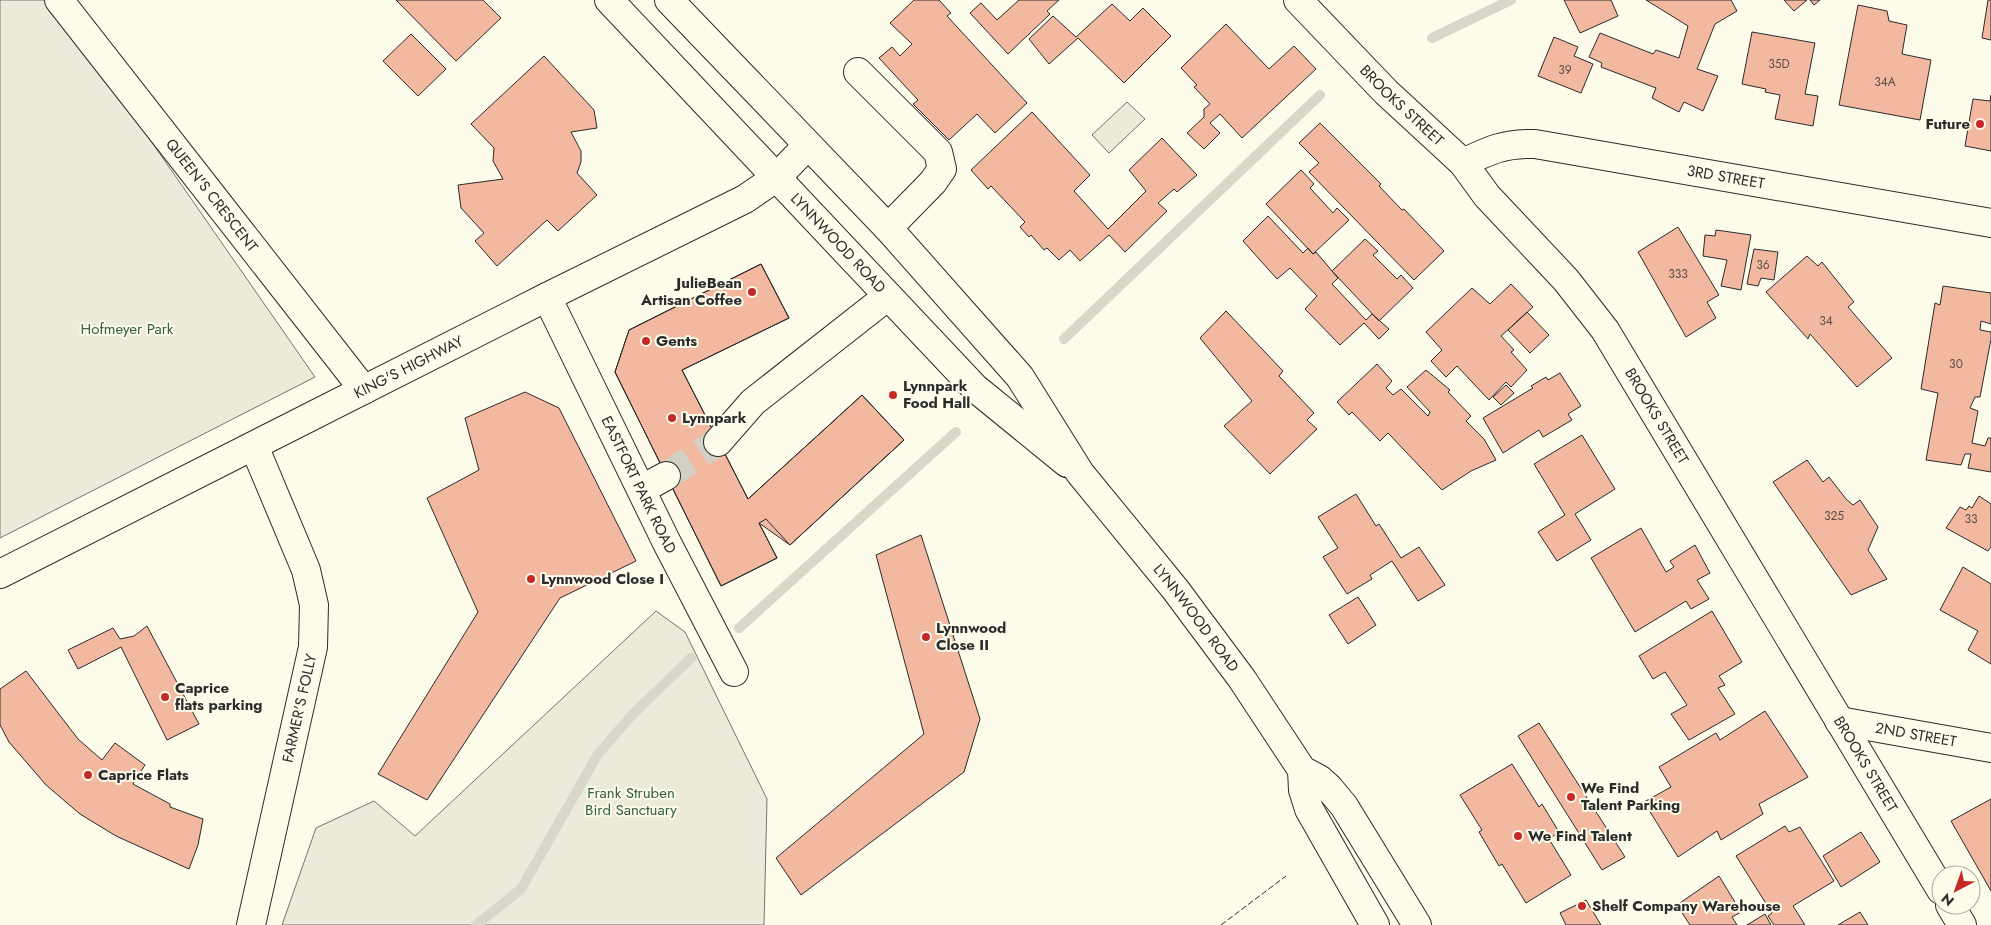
<svg xmlns="http://www.w3.org/2000/svg" width="1991" height="925" viewBox="0 0 1991 925" font-family="Jost,sans-serif">
<style>
.green{fill:#ecebdb;stroke:#74746e}
.parking{fill:#eceadb;stroke:#74746e}
.lines{fill:none;stroke-linecap:round;stroke-linejoin:round}
.stream{stroke:#d8d7c9;stroke-width:10}
.building{fill:#f2b8a0;stroke:#2b2b2b}
.minor-tunnel{stroke:#d3d1c4;stroke-width:28;stroke-dasharray:28 14;stroke-linecap:butt}
.minor-casing{stroke:#2b2b2b;stroke-width:30}
.major-casing{stroke:#2b2b2b;stroke-width:30}
.minor{stroke:#fdfbea;stroke-width:28}
.major{stroke:#fdfbea;stroke-width:28}
.fence{stroke:#2b2b2b;stroke-width:1;stroke-dasharray:6 2.5;stroke-linecap:butt}
.poi-dot{fill:#c62828;stroke:#fdfbea;stroke-width:2}
.labels{text-anchor:middle;dominant-baseline:central;stroke-width:4;stroke-linejoin:round;paint-order:stroke}
.number-label{font-size:12px;fill:#5d4e48}
.street-label{font-size:15px;fill:#2b2b2b;stroke:#fdfbea}
.poi-label{font-size:15px;font-weight:bold;fill:#2b2b2b;stroke:#fdfbea;text-anchor:start}
.park-label{font-size:15px;fill:#34623c;stroke:#fdfbea}
</style>
<rect width="100%" height="100%" fill="#fdfbea"/>
<path class="green" d="M0,0H53L315,377L0,538Z
M656,611L685,632L767,799L764,925H282L316,828L374,801L415,836Z"/>
<path class="parking" d="M1127,102L1145,119L1109,153L1092,135Z"/>
<g class="lines">
<path class="stream" d="M1432,38L1511,0
M1064,339L1320,95
M739,628L956,432
M476,925L521,889L598,754L633,714L691,658"/>
</g>
<path class="building" d="M396,0H483L501,18L456,61Z
M914,0H939L951,13L947,16L1027,103L995,133L977,114L949,140L913,104L918,100L879,58L892,47L900,56L912,44L890,23Z
M1019,0H1059L1047,11L1050,14L1008,54L970,13L981,3L997,20Z
M1564,0H1611L1618,16L1580,33Z
M1646,0H1731L1737,11L1715,24L1697,69L1718,76L1703,111L1684,102L1679,112L1652,98L1656,88L1601,67L1602,63L1589,57L1600,33L1653,54L1656,50L1679,58L1688,26Z
M1784,0H1807L1794,11Z
M1810,0H1820L1814,5Z
M1988,0H1991V40L1982,38Z
M1112,4L1130,21L1143,8L1171,36L1124,83L1078,38L1049,64L1029,39L1053,16L1076,37Z
M1858,5L1887,11L1889,21L1907,25L1902,54L1931,60L1920,120L1839,105Z
M1226,24L1269,69L1294,46L1316,69L1242,138L1220,114L1210,123L1220,133L1204,149L1187,133L1204,117V109L1210,104L1194,87L1197,85L1181,68Z
M1752,32L1815,43L1805,94L1818,96L1813,126L1775,119L1780,95L1765,92L1766,89L1742,84Z
M411,34L446,69L418,96L383,61Z
M1554,37L1578,47L1574,56L1593,64L1581,93L1538,76Z
M544,56L594,110L597,128L571,132L581,151V162L577,173L597,195L558,231L547,220L497,266L475,241L484,233L461,208L458,185L503,179L493,161L494,148L471,124Z
M1991,95V151L1965,146L1973,99L1990,101Z
M1032,112L1090,175L1074,191L1108,229L1146,191L1129,170L1162,138L1197,175L1177,192L1174,189L1158,203L1167,211L1125,252L1109,235L1080,261L1070,250L1059,260L1047,248L1044,250L1031,235L1029,237L1020,227L1025,222L991,186L988,189L971,170Z
M1320,123L1381,184L1379,186L1402,210L1404,209L1444,251L1414,280L1309,172L1319,163L1299,143Z
M1301,170L1314,184L1310,188L1333,213L1337,208L1349,220L1313,254L1266,204Z
M1268,216L1303,253L1308,248L1313,254L1316,252L1338,278L1332,284L1366,320L1372,314L1389,329L1379,339L1364,323L1340,345L1305,309L1317,296L1290,268L1277,279L1243,241Z
M1678,227L1719,295L1707,302L1716,318L1686,337L1638,252Z
M1716,230L1751,235L1741,290L1721,286L1727,260L1703,256L1705,235L1715,236Z
M1365,239L1378,251L1373,255L1397,279L1401,275L1413,288L1379,321L1332,271Z
M1754,249L1778,252L1774,280L1761,278L1758,286L1747,284Z
M1807,256L1818,266L1822,262L1854,302L1848,307L1892,358L1857,387L1810,334L1808,339L1766,292Z
M761,264L789,318L682,370L748,499L862,395L904,440L790,545L766,519L759,523L777,558L721,586L615,372L629,330Z
M761,264L789,318L682,370L748,499L862,395L904,440L790,545L759,523L777,558L721,586L615,372L629,330Z
M1511,284L1533,307L1501,336L1514,350L1511,352L1527,370L1511,387L1506,382L1489,400L1457,366L1446,377L1431,361L1442,350L1426,332L1472,288L1490,304Z
M1943,286L1991,293V324L1981,321L1980,330L1991,332V339L1980,397H1975L1970,408L1978,411L1972,443L1985,446L1988,438H1991V472L1968,468L1971,454H1965L1961,465L1926,460L1938,393L1921,389L1935,303L1940,305Z
M1226,311L1283,371L1279,376L1314,413L1307,420L1317,429L1270,474L1224,426L1252,401L1200,338Z
M1527,312L1549,335L1530,353L1508,330Z
M1377,364L1392,381L1386,388L1393,395L1401,389L1428,416L1430,412L1407,387L1426,370L1450,390L1448,392L1471,416L1466,421L1484,439L1496,460L1471,471L1442,490L1388,433L1380,441L1352,412L1349,415L1337,402Z
M1560,373L1581,406L1568,414L1572,420L1543,437L1539,430L1503,453L1483,418L1533,388L1531,386L1546,377L1548,380Z
M1506,385L1514,393L1501,405L1493,397Z
M525,392L559,408L636,561L560,598L427,800L378,774L478,612L427,498L479,470L465,418Z
M1582,435L1615,489L1575,514L1591,540L1557,561L1538,532L1565,515L1534,464Z
M1807,460L1823,482L1829,477L1846,499L1853,505L1860,500L1878,527L1868,550L1887,579L1851,595L1773,482Z
M1356,494L1376,526L1379,524L1401,558L1419,547L1445,585L1418,601L1392,561L1370,575L1372,579L1347,594L1323,557L1338,548L1318,517Z
M1979,496L1991,504V547L1988,551L1946,528L1960,507L1966,510L1969,506L1972,508Z
M1641,528L1666,572L1674,567L1670,561L1695,545L1710,573L1697,580L1709,599L1691,609L1686,601L1635,632L1591,558Z
M921,535L980,719L964,772L801,895L776,858L924,734L876,555Z
M1963,567L1991,584V664L1968,650L1978,631L1940,610Z
M1358,597L1376,625L1348,644L1329,615Z
M1712,611L1742,662L1719,676L1725,685L1718,688L1735,714L1689,740L1671,714L1687,705L1665,672L1653,679L1639,656Z
M147,626L199,724L167,740L121,647L78,669L68,650L113,628L120,639L134,636Z
M26,671L78,739L102,760L115,743L145,765L133,784L170,804V807L203,819L198,845L189,869L116,836L80,814L46,785L9,742L0,725V689Z
M1765,711L1808,777L1759,804L1763,814L1721,840L1717,831L1678,857L1644,802L1671,787L1659,767L1716,733L1720,740Z
M1539,723L1625,857L1602,870L1518,736Z
M1512,764L1539,807L1542,804L1559,832L1549,839L1571,875L1526,903L1502,864L1499,866L1479,832L1482,830L1460,795Z
M1991,799V891L1951,821Z
M1785,826L1789,832L1800,827L1834,881L1793,906L1805,925H1774L1768,916L1772,913L1736,856Z
M1861,832L1880,862L1841,887L1823,856Z
M1719,876L1741,912L1732,917L1737,925H1690L1677,905Z
M1586,900L1601,925H1566L1560,913Z
M1860,912L1868,925H1838Z
M1765,914L1771,925H1747Z"/>
<g class="lines">
<path class="minor-tunnel" d="M666,476L718,442"/>
<defs>
<g id="minor">
<path id="s1" d="M59,0L364,390"/>
<path id="s2" d="M1298,0L1386,92L1463,163L1487,196L1566,280L1605,330L1941,890"/>
<path d="M858,72L938,152L942,169L933,182L888,228"/>
<path id="s3" d="M1463,163C1490,150 1505,143 1535,144L1991,223"/>
<path id="s4" d="M547,297L666,541L734,672"/>
<path d="M718,442L753,402L888,296"/>
<path d="M642,489L666,476"/>
<path id="s5" d="M0,574L547,297L745,199L777,177L807,146"/>
<path id="s6" d="M1839,721L1991,748"/>
<path d="M1950,905L1962,925"/>
<path id="s7" d="M251,925L313,647L314,605L306,570L254,446"/>
</g>
<g id="major">
<path id="s8" d="M609,0L975,388L1067,463"/>
<path id="s9" d="M669,0L888,228L1020,377L1080,473L1175,589L1242,679L1302,770L1319,779L1329,788L1344,806L1417,925"/>
<path d="M1302,770L1303,790L1309,809L1375,925"/>
</g>
</defs>
<use href="#minor" class="minor-casing"/>
<use href="#major" class="major-casing"/>
<use href="#minor" class="minor"/>
<use href="#major" class="major"/>
<path class="fence" d="M1221,925L1286,876"/>
</g>
<g class="poi-dot">
<circle cx="1980" cy="124" r="5"/>
<circle cx="752" cy="292" r="5"/>
<circle cx="646" cy="341" r="5"/>
<circle cx="893" cy="395" r="5"/>
<circle cx="672" cy="418" r="5"/>
<circle cx="531" cy="579" r="5"/>
<circle cx="926" cy="637" r="5"/>
<circle cx="165" cy="697" r="5"/>
<circle cx="88" cy="775" r="5"/>
<circle cx="1571" cy="797" r="5"/>
<circle cx="1518" cy="836" r="5"/>
<circle cx="1582" cy="906" r="5"/>
</g>
<g class="labels">
<g class="number-label">
<text x="1779" y="64">35D</text>
<text x="1565" y="70">39</text>
<text x="1885" y="82">34A</text>
<text x="1763" y="265">36</text>
<text x="1678" y="274">333</text>
<text x="1826" y="321">34</text>
<text x="1956" y="364">30</text>
<text x="1834" y="516">325</text>
<text x="1971" y="519">33</text>
</g>
<g class="street-label">
<text stroke="none"><textPath href="#s2" startOffset="148">BROOKS STREET</textPath></text>
<text stroke="none"><textPath href="#s3" startOffset="269">3RD STREET</textPath></text>
<text stroke="none"><textPath href="#s1" startOffset="248">QUEEN'S CRESCENT</textPath></text>
<text stroke="none"><textPath href="#s8" startOffset="334">LYNNWOOD ROAD</textPath></text>
<text stroke="none"><textPath href="#s5" startOffset="458">KING'S HIGHWAY</textPath></text>
<text stroke="none"><textPath href="#s2" startOffset="552">BROOKS STREET</textPath></text>
<text stroke="none"><textPath href="#s4" startOffset="209">EASTFORT PARK ROAD</textPath></text>
<text stroke="none"><textPath href="#s9" startOffset="814">LYNNWOOD ROAD</textPath></text>
<text stroke="none"><textPath href="#s7" startOffset="222">FARMER'S FOLLY</textPath></text>
<text stroke="none"><textPath href="#s6" startOffset="78">2ND STREET</textPath></text>
<text stroke="none"><textPath href="#s2" startOffset="958">BROOKS STREET</textPath></text>
</g>
<g class="poi-label">
<text x="1970" y="124" text-anchor="end">Future</text>
<text x="742" y="283" text-anchor="end">JulieBean<tspan x="742" dy="17">Artisan Coffee</tspan></text>
<text x="656" y="341">Gents</text>
<text x="903" y="386">Lynnpark<tspan x="903" dy="17">Food Hall</tspan></text>
<text x="682" y="418">Lynnpark</text>
<text x="541" y="579">Lynnwood Close I</text>
<text x="936" y="628">Lynnwood<tspan x="936" dy="17">Close II</tspan></text>
<text x="175" y="688">Caprice<tspan x="175" dy="17">flats parking</tspan></text>
<text x="98" y="775">Caprice Flats</text>
<text x="1581" y="788">We Find<tspan x="1581" dy="17">Talent Parking</tspan></text>
<text x="1528" y="836">We Find Talent</text>
<text x="1592" y="906">Shelf Company Warehouse</text>
</g>
<g class="park-label">
<text x="127" y="329">Hofmeyer Park</text>
<text x="631" y="793">Frank Struben<tspan x="631" dy="17">Bird Sanctuary</tspan></text>
</g>
</g>
<g transform="translate(1956 890) rotate(221)"><circle r="24" fill="#fdfbea" stroke="#a9a89e"/>
<path d="M0-4L9 19L0 12L-9 19Z" fill="#c62828"/>
<text y="-8" font-size="14" font-weight="bold" text-anchor="middle" fill="#2b2b2b">N</text>
</g>
</svg>
